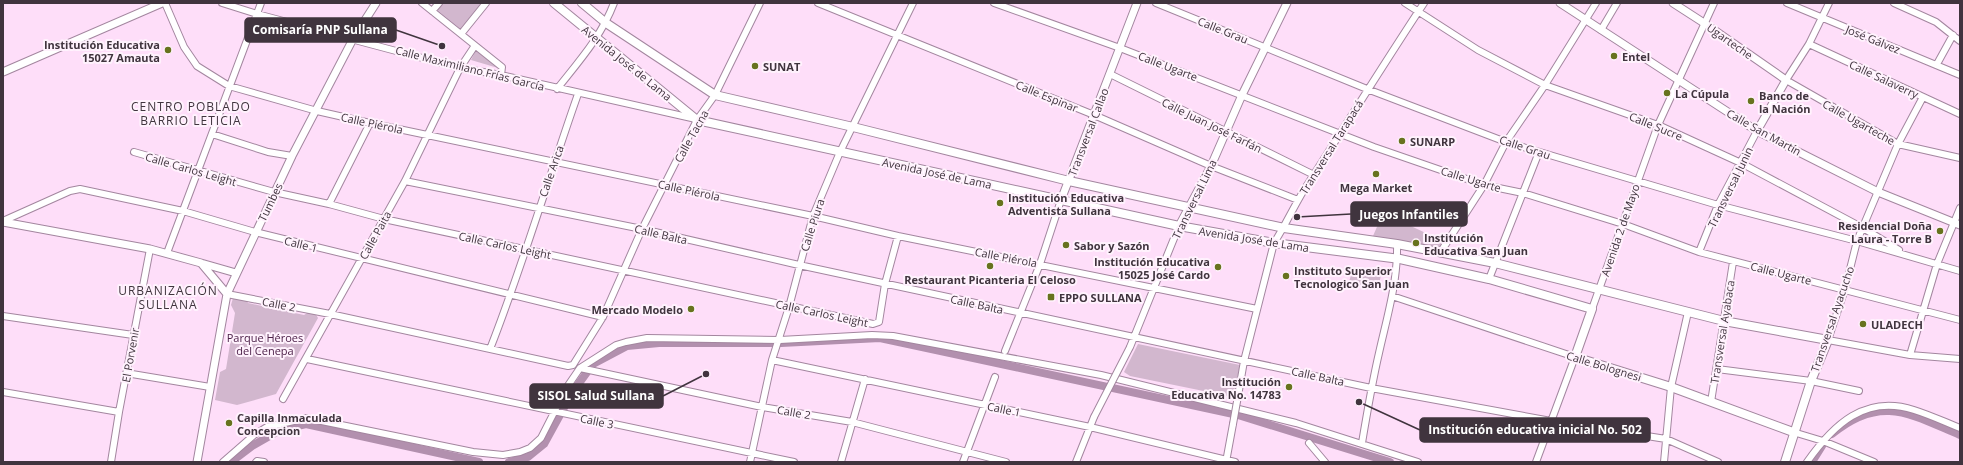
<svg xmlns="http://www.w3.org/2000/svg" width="1963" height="465" viewBox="0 0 1963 465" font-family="'Open Sans',sans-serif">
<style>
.green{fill:#d2b7ce}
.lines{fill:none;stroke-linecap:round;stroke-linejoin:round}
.canal{stroke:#b290ae;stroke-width:8}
.minor-casing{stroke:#a3869f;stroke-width:8}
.tertiary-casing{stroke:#a3869f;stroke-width:9}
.secondary-casing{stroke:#a3869f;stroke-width:10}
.minor{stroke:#fff;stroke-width:6}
.tertiary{stroke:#fff;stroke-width:7}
.secondary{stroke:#fff;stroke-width:8}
.minor-bridge-casing{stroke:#a3869f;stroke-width:8;stroke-linecap:butt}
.minor-bridge{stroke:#fff;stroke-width:6}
.poi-dot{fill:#67731e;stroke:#fff2fd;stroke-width:1.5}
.labels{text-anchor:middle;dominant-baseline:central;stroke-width:4;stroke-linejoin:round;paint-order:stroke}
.street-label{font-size:11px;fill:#40343e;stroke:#fff2fd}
.poi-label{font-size:11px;font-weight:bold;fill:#40343e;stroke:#fff2fd;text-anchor:start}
.park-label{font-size:11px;fill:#4d2149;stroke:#fff2fd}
.neighbourhood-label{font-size:12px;letter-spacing:1px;fill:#40343e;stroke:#fff2fd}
.leader{fill:none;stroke:#40343e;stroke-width:1.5}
.callout-dot{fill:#40343e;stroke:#fff2fd;stroke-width:1.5}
.callout{fill:#40343e;stroke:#40343e;stroke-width:1.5}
.callout-label{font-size:12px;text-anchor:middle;font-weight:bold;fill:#fff}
</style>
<rect width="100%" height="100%" fill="#fedef9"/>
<path class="green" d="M440,3H483L462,30L436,9Z
M476,50L498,68L471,60Z
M1383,213L1445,242L1440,253L1373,236Z
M1865,234H1868L1890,247L1863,240Z
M1353,268L1381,275L1378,289L1349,282Z
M233,298L246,299L248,303L304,315L309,312L315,313L318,318L276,394L237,405L215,400L220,372L226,369L235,313L231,305Z
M1138,344L1240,365L1234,392L1228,396L1130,376L1124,372Z"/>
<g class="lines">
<path class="canal" d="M781,343L880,338L1238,415L1390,462
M1832,434C1881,394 1910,414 1960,435
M231,462L252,446L280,430L306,424L479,462
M509,462L528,457L544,444L572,393L593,364L627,346L659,343H776
M1812,462L1822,446"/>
<defs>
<path id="minor" d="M165,3L184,47L197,66L229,86L317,111L370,123L813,216L898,236L1257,309
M222,3L257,14L460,68L501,75L696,119
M422,3L502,67L501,75
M818,3L1094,115L1211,166L1298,200
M994,3L1120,48L1374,147L1484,185L1523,193L1623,224L1699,252L1960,320
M1156,3L1367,89L1506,142L1718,205L1857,241L1960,271
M1405,3L1478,50L1545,85L1658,125L1741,163L1863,228L1899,250
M1787,3L1960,75
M1829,3L1809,44L1786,80L1898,144L1960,158
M1894,3L1936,22L1960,41
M432,11L439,3
M1601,30L1617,3
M461,34L486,3
M1809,44L1960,114
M1937,64L1953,35
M1110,74L1314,175
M557,89C579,61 601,37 614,3
M1923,97L1898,144L1857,241L1845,289L1828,340L1910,355L1960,359
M212,134L268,152L292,156
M134,152L274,192L329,204L384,219L873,324L879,322L885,284L898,236
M405,181L642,229L799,265L1371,388L1551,421L1666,439L1718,462
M329,204L370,123
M3,221L70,191L80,189L183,211L255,232L603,317
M1699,252L1718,205L1757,131
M167,253L261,3
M1440,253L1484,185L1506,142L1545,85L1596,3
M1489,279L1539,152
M227,294L330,314L568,366L573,365L603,317L642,229L697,120L715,95L760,3
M1392,296L1575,357L1536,462
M1592,309L1658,125L1714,3
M3,316L133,335
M1130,347L1179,226
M490,349C523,265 548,179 578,94
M1005,351L1040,264L1061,200
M1910,355L1937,264L1960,208
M307,359L794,462
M772,360L1090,427L1235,462
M580,368L762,407L852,422L1006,462
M1717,369L1811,381L1859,391
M126,373L210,387
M3,392L119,412
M1238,396L1244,361L1274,243C1285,226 1293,208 1304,190C1344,128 1383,65 1424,3
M283,399L405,181L460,68L474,47
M1711,402L1733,262
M1793,432L1823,441L1874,462
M1309,443L1325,462
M1362,443C1367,413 1372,383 1379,353C1387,317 1398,281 1397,244
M111,462L119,412L150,249
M223,462L254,435L267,427L307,418L473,452L503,455L520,452L530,448L541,438L567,387L580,368L616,345L626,342L647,338L780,340L872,335L893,336L1101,375L1296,423L1418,462
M256,462L257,461L264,462
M750,462L772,360L789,307L813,216L840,152L913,3
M841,462L865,379
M963,462L995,377
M1076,462L1094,417
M1226,462L1233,424
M1664,462L1671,387L1688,312
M1807,462C1833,425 1865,394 1914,410C1930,415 1945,422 1960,428"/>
<path id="tertiary" d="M1560,3L1757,131L1878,192L1960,225
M1673,3L1704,23L1786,80L1757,131
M3,72L162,3
M1061,200L1137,3
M3,222L150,249L201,263L227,294
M1179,226L1211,166L1242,95L1287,3
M201,263L236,273
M197,462L227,294L292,156L353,39L376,3"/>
<path id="secondary" d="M554,3L697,120L1179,226L1274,243L1400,259L1489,279L1592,309L1575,357L1671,387L1793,432
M582,3L606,23L715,95L853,127L1069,181L1284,228L1397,244L1495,263L1724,321L1828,340L1811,381L1785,462"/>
</defs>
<use href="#minor" class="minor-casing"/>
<use href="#tertiary" class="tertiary-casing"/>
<use href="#secondary" class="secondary-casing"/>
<use href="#minor" class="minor"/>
<use href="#tertiary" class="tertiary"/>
<use href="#secondary" class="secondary"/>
<defs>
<path id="minor-bridge" d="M1094,417L1130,347
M1233,424L1238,396"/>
</defs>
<use href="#minor-bridge" class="minor-bridge-casing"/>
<use href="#minor-bridge" class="minor-bridge"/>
</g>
<g class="poi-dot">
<circle cx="168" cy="50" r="4"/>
<circle cx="1614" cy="56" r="4"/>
<circle cx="755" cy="66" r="4"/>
<circle cx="1667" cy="93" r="4"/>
<circle cx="1751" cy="101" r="4"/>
<circle cx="1402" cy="141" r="4"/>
<circle cx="1376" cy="174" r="4"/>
<circle cx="1000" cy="203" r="4"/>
<circle cx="1940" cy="231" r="4"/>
<circle cx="1416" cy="243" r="4"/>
<circle cx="1066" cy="245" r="4"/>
<circle cx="990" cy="266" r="4"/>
<circle cx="1218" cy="267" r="4"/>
<circle cx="1286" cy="276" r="4"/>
<rect x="1047" y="293" width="8" height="8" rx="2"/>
<circle cx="691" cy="309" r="4"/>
<circle cx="1863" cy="324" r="4"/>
<circle cx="1289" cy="387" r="4"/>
<circle cx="229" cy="423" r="4"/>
</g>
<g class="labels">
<g class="street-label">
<text transform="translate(1223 30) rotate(22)">Calle Grau</text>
<text transform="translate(1873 39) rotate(22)">José Gálvez</text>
<text transform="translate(1730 41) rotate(35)">Ugarteche</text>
<text transform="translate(627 63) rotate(39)">Avenida José de Lama</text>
<text transform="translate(1168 66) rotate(21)">Calle Ugarte</text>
<text transform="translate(470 68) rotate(14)">Calle Maximiliano Frías García</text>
<text transform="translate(1884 79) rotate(25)">Calle Salaverry</text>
<text transform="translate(1047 96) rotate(22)">Calle Espinar</text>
<text transform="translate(1859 122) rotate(29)">Calle Ugarteche</text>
<text transform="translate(372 123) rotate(12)">Calle Piérola</text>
<text transform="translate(1212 125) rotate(26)">Calle Juan José Farfán</text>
<text transform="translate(1656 126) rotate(22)">Calle Sucre</text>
<text transform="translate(1088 132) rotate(-69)">Transversal Callao</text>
<text transform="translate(1764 132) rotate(29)">Calle San Martín</text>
<text transform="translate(691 136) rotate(-61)">Calle Tacna</text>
<text transform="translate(1331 147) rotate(-58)">Transversal Tarapacá</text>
<text transform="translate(1525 147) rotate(18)">Calle Grau</text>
<text transform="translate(191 169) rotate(16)">Calle Carlos Leight</text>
<text transform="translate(551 171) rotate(-71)">Calle Arica</text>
<text transform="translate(937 173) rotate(12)">Avenida José de Lama</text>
<text transform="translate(1471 179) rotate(17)">Calle Ugarte</text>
<text transform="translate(1730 187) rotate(-64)">Transversal Junin</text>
<text transform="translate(689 190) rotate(12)">Calle Piérola</text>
<text transform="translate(1194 199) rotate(-64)">Transversal Lima</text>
<text transform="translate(270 202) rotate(-64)">Tumbes</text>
<text transform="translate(812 225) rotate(-72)">Calle Piura</text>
<text transform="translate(1620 230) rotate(-71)">Avenida 2 de Mayo</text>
<text transform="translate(661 234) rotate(13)">Calle Balta</text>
<text transform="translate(375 235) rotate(-61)">Calle Paita</text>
<text transform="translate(1254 239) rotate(9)">Avenida José de Lama</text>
<text transform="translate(301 244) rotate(14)">Calle 1</text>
<text transform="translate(505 245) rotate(12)">Calle Carlos Leight</text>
<text transform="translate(1006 257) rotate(11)">Calle Piérola</text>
<text transform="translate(1781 273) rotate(14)">Calle Ugarte</text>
<text transform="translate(279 304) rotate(11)">Calle 2</text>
<text transform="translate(977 304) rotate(12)">Calle Balta</text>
<text transform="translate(822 313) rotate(12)">Calle Carlos Leight</text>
<text transform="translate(1832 319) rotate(-71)">Transversal Ayacucho</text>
<text transform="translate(1722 332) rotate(-81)">Transversal Ayabaca</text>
<text transform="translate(130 355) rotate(-80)">El Porvenir</text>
<text transform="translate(1604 366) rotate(17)">Calle Bolognesi</text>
<text transform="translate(1318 376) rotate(12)">Calle Balta</text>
<text transform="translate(1004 409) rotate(12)">Calle 1</text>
<text transform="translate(794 412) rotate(10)">Calle 2</text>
<text transform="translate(597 421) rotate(12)">Calle 3</text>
</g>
<g class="poi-label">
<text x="160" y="44" text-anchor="end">Institución Educativa<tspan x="160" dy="13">15027 Amauta</tspan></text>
<text x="1622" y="56">Entel</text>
<text x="763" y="66">SUNAT</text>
<text x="1675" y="93">La Cúpula</text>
<text x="1759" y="95">Banco de<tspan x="1759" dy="13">la Nación</tspan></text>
<text x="1410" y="141">SUNARP</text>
<text x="1376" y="187" text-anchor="middle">Mega Market</text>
<text x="1008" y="197">Institución Educativa<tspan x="1008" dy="13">Adventista Sullana</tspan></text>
<text x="1932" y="225" text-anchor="end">Residencial Doña<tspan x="1932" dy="13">Laura - Torre B</tspan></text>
<text x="1424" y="237">Institución<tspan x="1424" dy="13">Educativa San Juan</tspan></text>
<text x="1074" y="245">Sabor y Sazón</text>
<text x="1210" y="261" text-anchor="end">Institución Educativa<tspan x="1210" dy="13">15025 José Cardo</tspan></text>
<text x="1294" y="270">Instituto Superior<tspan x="1294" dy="13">Tecnologico San Juan</tspan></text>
<text x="990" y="279" text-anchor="middle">Restaurant Picanteria El Celoso</text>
<text x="1059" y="297">EPPO SULLANA</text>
<text x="683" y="309" text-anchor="end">Mercado Modelo</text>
<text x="1871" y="324">ULADECH</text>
<text x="1281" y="381" text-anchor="end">Institución<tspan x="1281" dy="13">Educativa No. 14783</tspan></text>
<text x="237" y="417">Capilla Inmaculada<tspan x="237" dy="13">Concepcion</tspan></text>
</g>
<g class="park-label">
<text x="265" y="337">Parque Héroes<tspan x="265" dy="13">del Cenepa</tspan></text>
</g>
<g class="neighbourhood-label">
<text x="191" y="106">CENTRO POBLADO<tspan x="191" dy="14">BARRIO LETICIA</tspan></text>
<text x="168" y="290">URBANIZACIÓN<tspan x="168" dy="14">SULLANA</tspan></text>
</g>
</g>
<path class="leader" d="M442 46L396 30M1297 217L1351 214M706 374L663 396M1359 402L1420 430"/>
<g class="callout-dot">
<circle cx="442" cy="46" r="4"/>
<circle cx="1297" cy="217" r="4"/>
<circle cx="706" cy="374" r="4"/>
<circle cx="1359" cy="402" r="4"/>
</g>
<g class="callout">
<rect x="245" y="18" width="151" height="24" rx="4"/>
<rect x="1351" y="202" width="116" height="24" rx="4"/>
<rect x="530" y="384" width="133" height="24" rx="4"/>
<rect x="1420" y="418" width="230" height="24" rx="4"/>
</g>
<g class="callout-label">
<text x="320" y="34">Comisaría PNP Sullana</text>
<text x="1409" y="219">Juegos Infantiles</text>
<text x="596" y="400">SISOL Salud Sullana</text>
<text x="1535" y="434">Institución educativa inicial No. 502</text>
</g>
<rect width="1963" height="465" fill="none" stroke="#40343e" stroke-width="8"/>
</svg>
